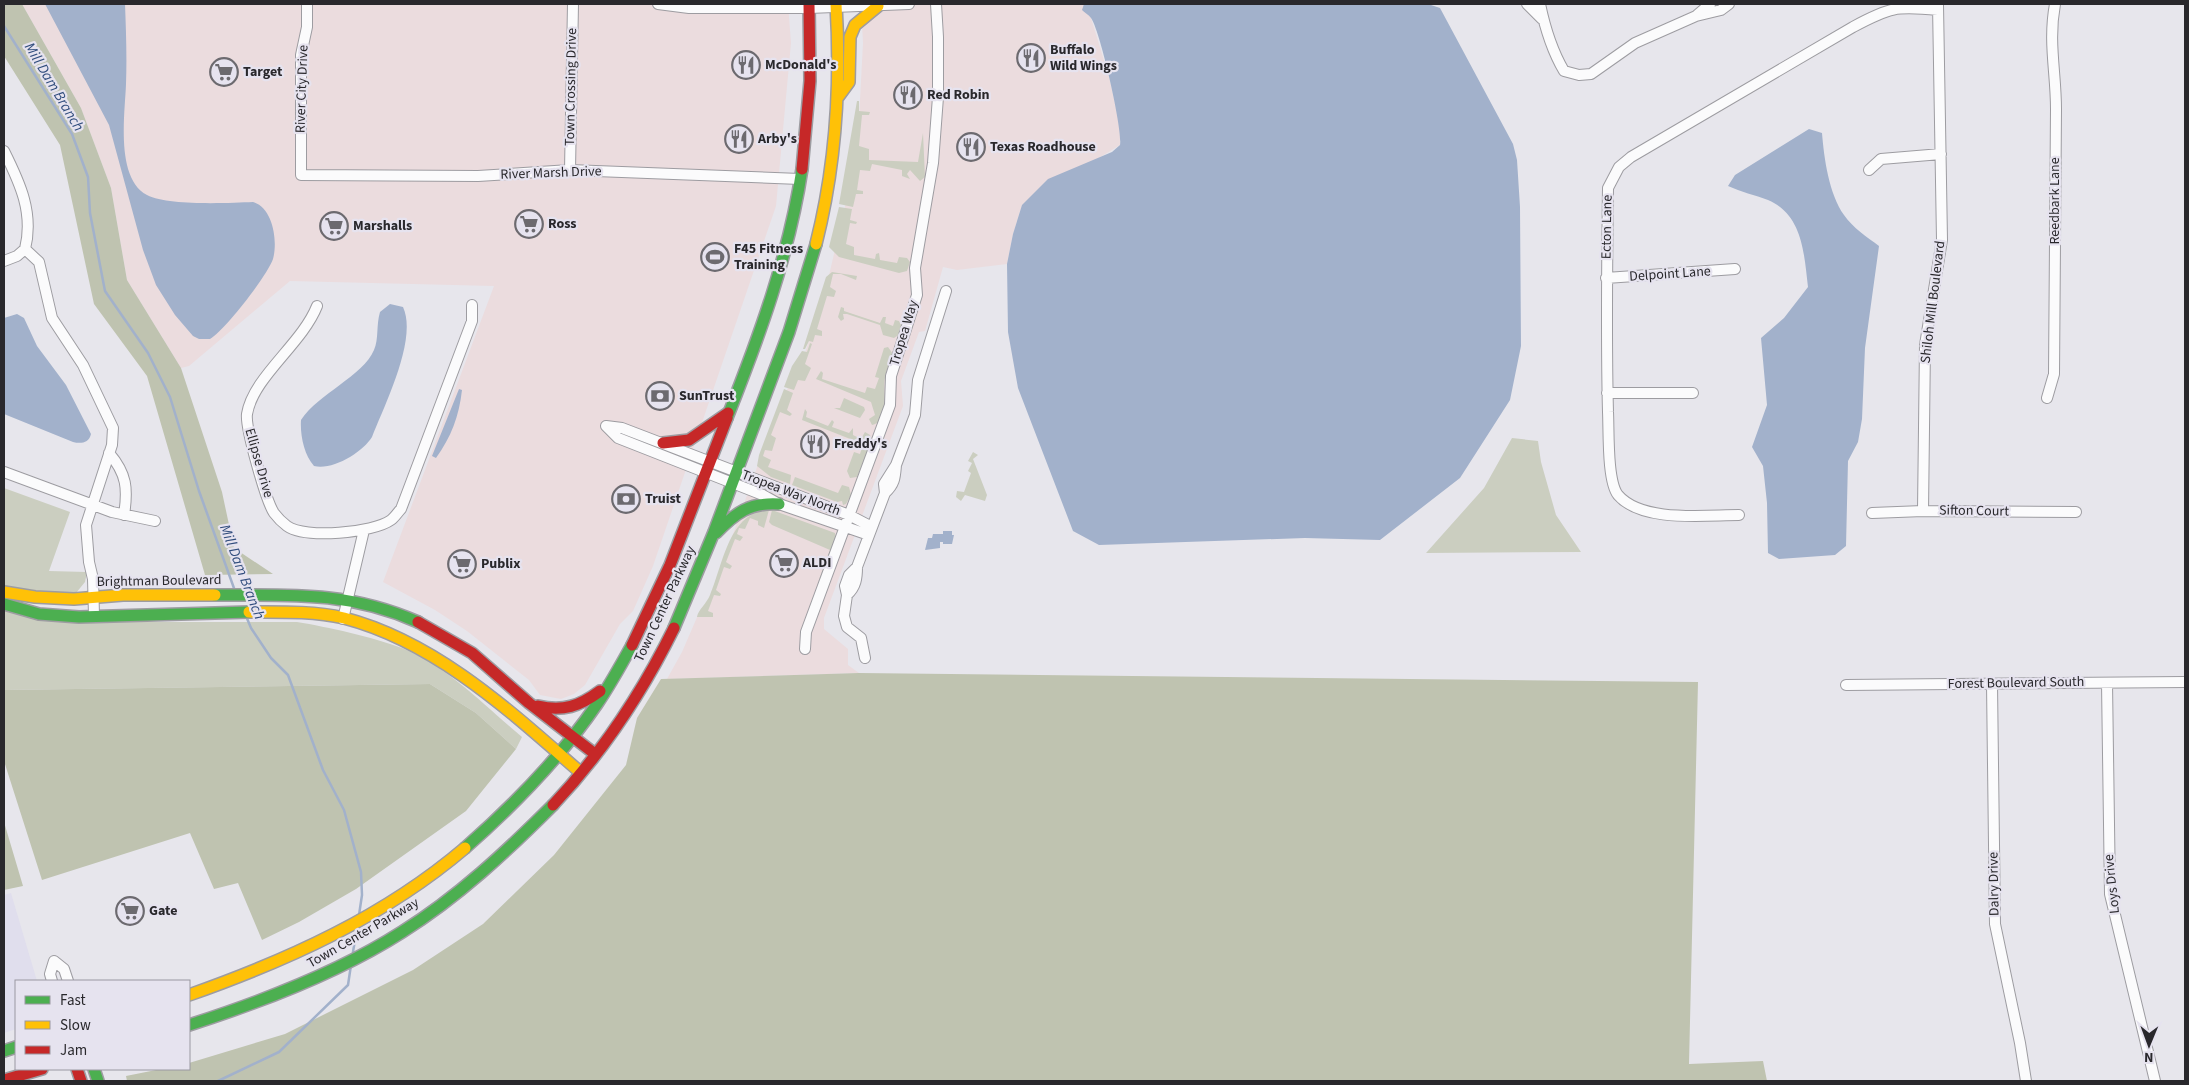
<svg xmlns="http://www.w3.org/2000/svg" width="2189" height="1085" viewBox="0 0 2189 1085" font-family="'Source Sans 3',sans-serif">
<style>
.commercial{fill:#ebdcde}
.medical{fill:#e0deed}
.green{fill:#cbcec0}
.forest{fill:#bfc3b0}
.water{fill:#a2b1cb}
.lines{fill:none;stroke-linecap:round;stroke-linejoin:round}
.stream{stroke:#a2b1cb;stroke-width:2.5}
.street-casing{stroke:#9d9ca1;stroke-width:12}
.fast-casing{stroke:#9d9ca1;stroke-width:14}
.slow-casing{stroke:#9d9ca1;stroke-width:14}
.jam-casing{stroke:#9d9ca1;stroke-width:14}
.street{stroke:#fbfbfc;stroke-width:10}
.fast{stroke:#4caf50;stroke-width:11}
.slow{stroke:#ffc107;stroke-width:11}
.jam{stroke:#c62828;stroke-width:11}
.labels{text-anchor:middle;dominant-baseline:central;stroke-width:4.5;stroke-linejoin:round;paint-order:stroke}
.poi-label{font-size:14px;font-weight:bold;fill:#29282c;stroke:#e6e3ef;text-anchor:start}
.street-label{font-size:14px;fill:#29282c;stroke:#e6e3ef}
.water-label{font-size:15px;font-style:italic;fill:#314d7d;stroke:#e6e3ef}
</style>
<rect width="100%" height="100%" fill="#e7e6ec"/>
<path class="commercial" d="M22,4H788L791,43L776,206L653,566L633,611L620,624L585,685L574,694L561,699L540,695L529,680L467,631L435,610L383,582L494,286L290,281L189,366L181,368L127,280L111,188L81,108Z
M861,4H1084L1091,18L1109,77L1120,126V145L1022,205L1013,234L1007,264L957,270L943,267L925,331L919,332L901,381L903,406L824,618V629L848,649V665L859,673L667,679L682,652L698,615L709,601L760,459L796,367L805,353L827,284L851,181L859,119L863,43Z"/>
<path class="medical" d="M11,893L37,981H16V1029L4,1033V895Z"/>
<path class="green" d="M857,101H859V111L870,112L869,115H862L859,146L869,149V160L918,162L923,133L925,177L920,181L910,170L907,174L910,179L902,176V170L872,164L870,171L860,170L857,190L863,191V194H856L853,207L839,204Z
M839,207L852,209L850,220L857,222L856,224L850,223L846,244L854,247V255L875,259L876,254L879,253L880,260L897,263L899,257L907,258L910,262L907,271L899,273L839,257L829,247Z
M832,272L857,276L856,280L841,274H833L830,287L836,291L834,297L827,296L817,329L822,331V336L815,335L813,342L809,341L805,349H803L826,277Z
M841,307L844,308V311L880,323L883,317H886L885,323L893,326L895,320L899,321L902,327L900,334L894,338L883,335L880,325L847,314H843L844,319L841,321L838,317Z
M810,343L812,344L805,364L811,368L805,381L798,380L794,390L784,387L792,366L802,351L807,352Z
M888,347L893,354C890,362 886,370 885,378C882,391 891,421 872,425L869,419L875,415L871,402L816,379L821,371L823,373L822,379L865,393L867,387L875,389L879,378L875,377L884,348Z
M784,389L793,393L787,410L792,414L790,416L780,412L771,435L776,438L772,451L765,450L763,456L771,460L768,467L791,475L790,484L771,477L757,466L759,455Z
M844,398L864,407L865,410L860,418L834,408H840Z
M805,409L807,412L806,417L828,426L832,420L834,422L832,427L849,433L853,428V435L861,439L865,432L870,435L872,440L857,477L850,478L847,471L854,452L860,454L863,444L802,420Z
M1512,438L1538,441L1541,462L1556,515L1581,552L1426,553L1484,488Z
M973,452L978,455L973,459L987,495L985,501L965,495L961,501L956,497L957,491L964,492L971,473L968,471L972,463L968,461Z
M795,477L838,493L842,485L849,487L851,495L846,504L843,505L842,501L837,502L792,485Z
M4,488L70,512L49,571L87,572L85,582L76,593L58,594L4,587Z
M769,510L764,528L758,525V521L750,518L745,529L739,528L737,534L743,537L740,541L735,539L726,562L732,566L730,569L724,567L716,590L721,594L720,596L714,595L708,611L713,613V617H697C698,610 707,603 710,595C723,565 729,511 769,510Z
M772,510L835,533L836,539L817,585L830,550L772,525L769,522Z
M4,610L88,622H297C328,627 372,637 402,648C447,666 485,706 522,737L516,749L476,713L430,684L4,690Z"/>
<path class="forest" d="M4,4H22L81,108L111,188L127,280L181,368L222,492L234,548L273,574L205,575L147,376L94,304L60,145L4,56Z
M859,673L1698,682L1689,1064L1763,1061L1767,1081H127L126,1076L161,1069H189V1063L285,1034L413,970L483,924L554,855L626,765L637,718L661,679Z
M430,684L476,713L516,749L466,811L356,889L299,922L262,940L238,883L214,889L190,833L42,880L4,761V690Z
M4,822L23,886L4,890Z"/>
<path class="water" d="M45,4H125C126,30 127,57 126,84C125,113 115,178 147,195C168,206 228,203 253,202C273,208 278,241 273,259C267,276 225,330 210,339H199L193,336L175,315L156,285L143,250L109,125Z
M1084,4H1428L1440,8L1513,144L1517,160L1520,207L1521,346L1510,400L1460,478L1380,540L1305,538L1099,545L1073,531L1018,388L1008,332L1007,264L1013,234L1022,205L1048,179L1112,152L1120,145C1123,130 1100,30 1091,18C1089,15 1084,12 1082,10Z
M1809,129L1822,133C1824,158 1829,194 1844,215C1853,228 1867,237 1879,246L1865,348L1862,419L1858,442L1848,461L1846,546L1835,555L1779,559L1768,553L1767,503L1763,466L1752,447L1767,405L1761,338L1784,318L1808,287C1804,254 1803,215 1768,200C1755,195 1741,192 1728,186L1735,175Z
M390,304L403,307C418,339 384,406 372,437C363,452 332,471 314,466C304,455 300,435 301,420C318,394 363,376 374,350C379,339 376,325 380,312Z
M17,314L24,318L37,346L66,385L91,434C89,443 81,444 73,442L4,414V318Z
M459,389L462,390C459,417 451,437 436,458L432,456Z
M943,531H952V535H954L952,544H943V542H940V548L925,550L928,538H932L933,534H943Z"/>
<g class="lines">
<path class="stream" d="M4,26L72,134L88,177L90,213L105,291L148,353L170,397L199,491L235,591
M246,616L251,628L271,658L288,675L323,770L344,810L361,872L362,895L359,915
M353,952L357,928
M218,1081L279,1052L348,985L351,965"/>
<defs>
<path id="street" d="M307,4V27L301,55V175L478,176L570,170L800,179
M658,4L689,8H809L909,4
M1527,4L1542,19
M1540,4C1545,28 1551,49 1564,71L1579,75L1591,74L1635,43L1696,16L1721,10L1729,4
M1697,15L1710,4
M4,151C20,183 34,213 25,249L17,256L4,261
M570,170L573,4
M1869,170L1881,159L1941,154
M25,249L39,262L52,318L83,365L113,428L112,445L86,525L89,562L93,579L94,615
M1606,278L1735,269
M317,306C302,344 253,377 247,414C245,427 266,501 274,513C277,517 283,523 287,526C305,539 373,533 391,520C395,517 398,512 401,509L472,321V305
M1607,393H1693
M2047,398L2054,374C2055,286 2055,198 2056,109C2056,72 2048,42 2055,4
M606,426L618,438L763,495L779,504L869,535
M606,426L622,428L849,515L872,527
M109,453C127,474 128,489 124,515
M4,472L112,512L155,521
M885,493C895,484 895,477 896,465
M1923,511L1925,345L1942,240L1938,5
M1872,513L1923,511L2076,512
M1739,515C1705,515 1642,523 1618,495C1607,481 1609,431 1608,412C1606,337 1607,263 1608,188L1619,167L1631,157L1853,27C1890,7 1896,6 1938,10
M857,567L849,575L845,586L847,595L844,616L847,627L861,638L865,658
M847,595C856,587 857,578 857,567L885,493L884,484L896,465L915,415L918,380L946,291
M343,619L364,530
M805,649L806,632L890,405L891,376L917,295L915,268L933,163L938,97V37L936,4
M2107,683L2110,894L2155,1081
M1992,684L1995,924L2020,1043L2026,1081
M1846,685L2185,682
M52,981L50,974L54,961L64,969L68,981"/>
<path id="fast" d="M727,418C759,337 789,256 802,169
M716,533C735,513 750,502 779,504
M215,595C289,595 348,591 418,622
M4,604L39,614L79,617L249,612
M674,628L714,532L789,332L816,244
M465,848C514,805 560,758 597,704C610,685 621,665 632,645
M189,1025C261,1002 338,973 402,932C458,897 507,851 553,805
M4,1051L16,1047
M94,1069L98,1081"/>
<path id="slow" d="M838,97L849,82L850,37L855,25L878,6
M816,244C836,165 841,85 836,4
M4,592L35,597L74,599L123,595H215
M249,612C280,612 313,611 344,618C436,642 510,711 580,772
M189,995C288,960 384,917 465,848"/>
<path id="jam" d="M802,169L810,81L809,4
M663,443L689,440L728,413
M418,622L472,653L529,703L595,754
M632,645L670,565L727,418
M538,706C563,712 580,706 600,691
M553,805C603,752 642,693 674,628
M77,1069L81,1081
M4,1080L42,1069"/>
</defs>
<use href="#street" class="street-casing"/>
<use href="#fast" class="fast-casing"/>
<use href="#slow" class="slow-casing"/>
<use href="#jam" class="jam-casing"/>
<use href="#street" class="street"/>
<use href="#fast" class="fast"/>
<use href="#slow" class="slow"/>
<use href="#jam" class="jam"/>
</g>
<defs>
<symbol id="restaurant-ring" viewBox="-11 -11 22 22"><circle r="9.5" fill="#e6e3ef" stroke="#6c6a6f" stroke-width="1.5"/><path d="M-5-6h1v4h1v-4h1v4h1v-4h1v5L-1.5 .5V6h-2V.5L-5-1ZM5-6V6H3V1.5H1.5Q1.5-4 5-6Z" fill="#6c6a6f"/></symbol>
<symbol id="supermarket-ring" viewBox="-11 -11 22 22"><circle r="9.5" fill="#e6e3ef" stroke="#6c6a6f" stroke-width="1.5"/><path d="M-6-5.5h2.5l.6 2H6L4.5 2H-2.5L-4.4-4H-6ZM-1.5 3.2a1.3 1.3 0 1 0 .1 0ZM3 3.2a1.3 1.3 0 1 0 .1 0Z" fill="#6c6a6f"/></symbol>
<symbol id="stadium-ring" viewBox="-11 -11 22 22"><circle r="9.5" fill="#e6e3ef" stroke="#6c6a6f" stroke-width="1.5"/><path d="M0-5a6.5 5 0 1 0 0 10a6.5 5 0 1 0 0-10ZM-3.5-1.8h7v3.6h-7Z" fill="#6c6a6f"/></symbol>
<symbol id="bank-ring" viewBox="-11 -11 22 22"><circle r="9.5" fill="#e6e3ef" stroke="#6c6a6f" stroke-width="1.5"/><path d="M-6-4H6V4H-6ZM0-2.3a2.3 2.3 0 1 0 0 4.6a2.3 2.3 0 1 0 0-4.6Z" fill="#6c6a6f"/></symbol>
</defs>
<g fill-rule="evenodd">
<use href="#restaurant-ring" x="1015" y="42" width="32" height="32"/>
<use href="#restaurant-ring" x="730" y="49" width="32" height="32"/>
<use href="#supermarket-ring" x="208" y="56" width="32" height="32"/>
<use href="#restaurant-ring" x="892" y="79" width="32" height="32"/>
<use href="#restaurant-ring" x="723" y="123" width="32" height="32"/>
<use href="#restaurant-ring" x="955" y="131" width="32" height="32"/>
<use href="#supermarket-ring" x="513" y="208" width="32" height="32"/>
<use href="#supermarket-ring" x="318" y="210" width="32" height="32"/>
<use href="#stadium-ring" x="699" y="241" width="32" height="32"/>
<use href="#bank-ring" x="644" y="380" width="32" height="32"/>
<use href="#restaurant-ring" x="799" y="428" width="32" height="32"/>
<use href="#bank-ring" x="610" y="483" width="32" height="32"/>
<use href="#supermarket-ring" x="768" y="547" width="32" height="32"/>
<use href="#supermarket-ring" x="446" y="548" width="32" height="32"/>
<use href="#supermarket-ring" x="114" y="895" width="32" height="32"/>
</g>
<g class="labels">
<g class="poi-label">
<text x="1050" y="50">Buffalo<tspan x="1050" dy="16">Wild Wings</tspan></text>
<text x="765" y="65">McDonald's</text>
<text x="243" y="72">Target</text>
<text x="927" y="95">Red Robin</text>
<text x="758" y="139">Arby's</text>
<text x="990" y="147">Texas Roadhouse</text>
<text x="548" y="224">Ross</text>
<text x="353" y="226">Marshalls</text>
<text x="734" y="249">F45 Fitness<tspan x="734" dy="16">Training</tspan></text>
<text x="679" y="396">SunTrust</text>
<text x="834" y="444">Freddy's</text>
<text x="645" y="499">Truist</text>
<text x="803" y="563">ALDI</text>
<text x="481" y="564">Publix</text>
<text x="149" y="911">Gate</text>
</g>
<g class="street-label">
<text transform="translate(571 87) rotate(-89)">Town Crossing Drive</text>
<text transform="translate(302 89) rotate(-88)">River City Drive</text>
<text transform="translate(551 173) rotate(-2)">River Marsh Drive</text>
<text transform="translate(2055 201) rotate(-90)">Reedbark Lane</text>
<text transform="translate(1607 227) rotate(-89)">Ecton Lane</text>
<text transform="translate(1670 274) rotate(-4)">Delpoint Lane</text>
<text transform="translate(1933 302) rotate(-83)">Shiloh Mill Boulevard</text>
<text transform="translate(904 333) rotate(-73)">Tropea Way</text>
<text transform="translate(259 463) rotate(74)">Ellipse Drive</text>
<text transform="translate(791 493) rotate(21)">Tropea Way North</text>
<text transform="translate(1974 511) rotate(1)">Sifton Court</text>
<text transform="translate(159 581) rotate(-1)">Brightman Boulevard</text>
<text transform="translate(665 604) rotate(-65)">Town Center Parkway</text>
<text transform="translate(2016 683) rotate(-1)">Forest Boulevard South</text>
<text transform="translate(1994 884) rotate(-91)">Dalry Drive</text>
<text transform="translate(2112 884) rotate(-96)">Loys Drive</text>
<text transform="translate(363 933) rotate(-30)">Town Center Parkway</text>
</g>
<g class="water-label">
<text transform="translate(54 87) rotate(59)">Mill Dam Branch</text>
<text transform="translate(242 572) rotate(69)">Mill Dam Branch</text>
</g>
</g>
<rect width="2189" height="1085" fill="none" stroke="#29282c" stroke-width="10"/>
<rect x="15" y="980" width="175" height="90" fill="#e6e3ef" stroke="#9a98a1"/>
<rect x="25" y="996" width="25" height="8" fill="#4caf50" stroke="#9a98a1"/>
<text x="60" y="1005" font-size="15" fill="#29282c">Fast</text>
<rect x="25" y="1021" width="25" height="8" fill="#ffc107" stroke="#9a98a1"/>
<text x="60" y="1030" font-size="15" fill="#29282c">Slow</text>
<rect x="25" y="1046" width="25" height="8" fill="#c62828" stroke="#9a98a1"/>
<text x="60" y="1055" font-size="15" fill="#29282c">Jam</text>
<g transform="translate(2149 1045) rotate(181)" stroke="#e6e3ef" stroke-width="4" paint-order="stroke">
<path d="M0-4L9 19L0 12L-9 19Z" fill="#29282c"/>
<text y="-8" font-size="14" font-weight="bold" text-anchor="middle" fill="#29282c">N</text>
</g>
</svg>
